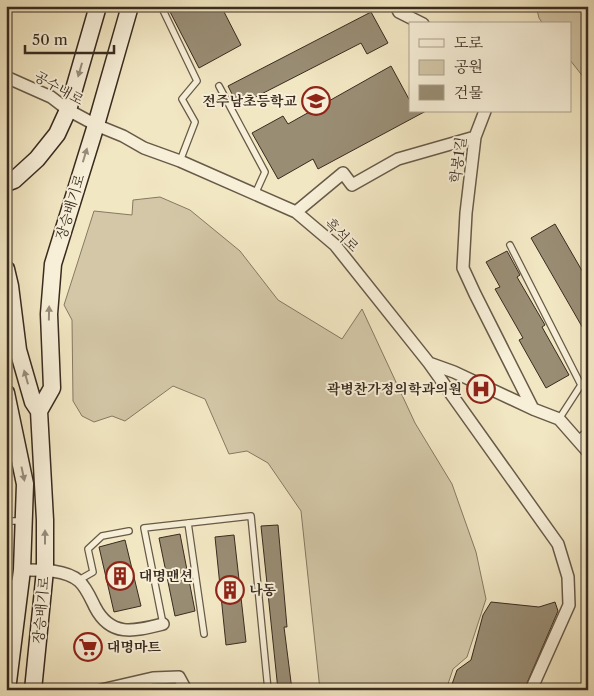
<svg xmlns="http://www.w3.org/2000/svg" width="594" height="696" viewBox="0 0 594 696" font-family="'Libre Caslon Text','Noto Serif KR',serif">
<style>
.green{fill:#d3c7a7;stroke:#867963}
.building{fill:#998d74;stroke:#392b1f}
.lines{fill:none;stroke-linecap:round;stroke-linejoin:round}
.lane-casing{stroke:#675a48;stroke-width:8}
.street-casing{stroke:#675a48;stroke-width:14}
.secondary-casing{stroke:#392b1f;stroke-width:19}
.lane{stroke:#f7efd8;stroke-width:5.5}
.street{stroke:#f7efd8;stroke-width:11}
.secondary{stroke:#f7efd8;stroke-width:16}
.oneway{fill:#988d7c}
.labels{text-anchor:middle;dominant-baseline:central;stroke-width:4;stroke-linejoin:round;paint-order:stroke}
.street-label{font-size:14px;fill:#392b1f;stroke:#f7efd8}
.poi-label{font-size:14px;font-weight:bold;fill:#392b1f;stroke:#f7efd8;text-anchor:start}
</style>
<rect width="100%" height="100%" fill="#f2e7c3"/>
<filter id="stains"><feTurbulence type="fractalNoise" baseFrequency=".004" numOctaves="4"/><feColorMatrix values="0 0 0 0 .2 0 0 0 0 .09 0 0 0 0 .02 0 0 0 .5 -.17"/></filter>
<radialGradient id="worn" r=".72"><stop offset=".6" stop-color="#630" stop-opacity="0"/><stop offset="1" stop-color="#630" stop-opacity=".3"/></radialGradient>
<path class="green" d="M536,6H588V83L570,60V24H543L539,18Z
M160,197L190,210L240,251L278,300L342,339L362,309L415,423L452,484L476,552L486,599L467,657L453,669L446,690H320L301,511L268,463L247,451L229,454L205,399L173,386L125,421L112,416L94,422L82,416L73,401L72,320L64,305L94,211L132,215L133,200Z"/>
<path class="building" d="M167,6H221L241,45L199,68Z
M371,12L388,43L367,54L361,43L238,106L228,86Z
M391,66L410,101V111H426L318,169L313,159L278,179L252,133L283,116L288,124Z
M555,224L588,281V337L531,238Z
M507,251L520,275L517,277L545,325L542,327L569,375L546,388L519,340L523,338L495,289L500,287L486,262Z
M278,525L287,627H284L292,690H278L261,526Z
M180,534L195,611L175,616L159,538Z
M234,535L246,642L226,645L215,537Z
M125,540L141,606L114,612L99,547Z
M491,602L539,607L555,602L558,611L524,690H450L457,670L471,660L483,615Z"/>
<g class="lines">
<defs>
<path id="lane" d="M161,6L197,81L182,99L195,122L180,161
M219,86L265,172L255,194
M510,245L581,385L559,419
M577,440L588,430
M6,521H22
M188,523L204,634
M79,580L93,572L88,549L102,536L129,531
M6,582L19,583
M163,624L144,528L251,516L268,690"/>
<path id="street" d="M396,6L399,12L423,24
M6,77L51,97L68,110L96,125L123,136L144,148L180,161L296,212L335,245L429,363L454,372L533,409L559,419L588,452
M485,111L475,137L466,213L463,268L475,294L533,409
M296,212L343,173L352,185L398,159L475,137
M429,363L558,544L568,577L569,605L531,690
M22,570C39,570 65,569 79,581C86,587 91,599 95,607C111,638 135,631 163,624
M101,690L153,678L179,677L186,690"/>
<path id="secondary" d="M6,183L14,180L37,159L57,134L68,110L98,6
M6,269L10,286L18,350L33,402L39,411L45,520V570L33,690
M6,393L25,484L22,570L7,690
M39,411L52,388L49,314L53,264L96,125L130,6"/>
</defs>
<use href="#lane" class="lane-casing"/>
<use href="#street" class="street-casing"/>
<use href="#secondary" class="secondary-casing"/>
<use href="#lane" class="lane"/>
<use href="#street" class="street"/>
<use href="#secondary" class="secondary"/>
</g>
<defs><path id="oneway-solid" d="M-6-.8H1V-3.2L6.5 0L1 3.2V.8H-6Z" transform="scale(1.25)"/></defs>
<g class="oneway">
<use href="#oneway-solid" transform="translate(80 70) rotate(106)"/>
<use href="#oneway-solid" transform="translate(85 155) rotate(-73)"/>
<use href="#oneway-solid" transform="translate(49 313) rotate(-89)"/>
<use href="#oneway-solid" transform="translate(26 377) rotate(-106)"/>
<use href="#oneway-solid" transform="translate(23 474) rotate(78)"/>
<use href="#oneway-solid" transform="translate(45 537) rotate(-90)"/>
</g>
<defs>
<symbol id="school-ring" viewBox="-11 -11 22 22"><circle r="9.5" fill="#f7efd8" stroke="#8f2418" stroke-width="1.5"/><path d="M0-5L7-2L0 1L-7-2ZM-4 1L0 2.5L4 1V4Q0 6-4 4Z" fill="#8f2418"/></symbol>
<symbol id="hospital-ring" viewBox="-11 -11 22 22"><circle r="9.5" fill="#f7efd8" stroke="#8f2418" stroke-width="1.5"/><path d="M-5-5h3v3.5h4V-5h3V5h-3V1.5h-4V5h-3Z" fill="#8f2418"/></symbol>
<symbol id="building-ring" viewBox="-11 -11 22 22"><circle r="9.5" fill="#f7efd8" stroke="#8f2418" stroke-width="1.5"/><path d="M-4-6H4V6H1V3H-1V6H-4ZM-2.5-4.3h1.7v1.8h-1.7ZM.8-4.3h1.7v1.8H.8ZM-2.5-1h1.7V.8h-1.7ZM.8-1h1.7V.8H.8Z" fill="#8f2418"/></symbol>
<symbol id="supermarket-ring" viewBox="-11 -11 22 22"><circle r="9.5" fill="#f7efd8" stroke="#8f2418" stroke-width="1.5"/><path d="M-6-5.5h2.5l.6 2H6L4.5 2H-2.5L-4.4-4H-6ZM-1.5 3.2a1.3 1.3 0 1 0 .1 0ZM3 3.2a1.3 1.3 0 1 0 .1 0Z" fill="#8f2418"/></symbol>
</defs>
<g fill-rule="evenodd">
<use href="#school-ring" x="300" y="85" width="32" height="32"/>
<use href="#hospital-ring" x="465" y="373" width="32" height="32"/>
<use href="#building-ring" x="104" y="560" width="32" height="32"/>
<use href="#building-ring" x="214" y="574" width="32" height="32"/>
<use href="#supermarket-ring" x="72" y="631" width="32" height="32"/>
</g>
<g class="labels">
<g class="street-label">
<text transform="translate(59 88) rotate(29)">공수내로</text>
<text transform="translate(458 160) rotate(-82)">학봉1길</text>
<text transform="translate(70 207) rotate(-73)">장승배기로</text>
<text transform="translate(342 235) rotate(45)">흑석로</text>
<text transform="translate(41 610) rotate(-85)">장승배기로</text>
</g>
<g class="poi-label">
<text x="297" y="101" text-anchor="end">전주남초등학교</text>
<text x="462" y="389" text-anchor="end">곽병찬가정의학과의원</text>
<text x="139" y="576">대명맨션</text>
<text x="249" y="590">나동</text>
<text x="107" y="647">대명마트</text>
</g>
</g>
<rect width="594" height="696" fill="none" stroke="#f2e7c3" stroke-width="25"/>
<rect x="8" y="8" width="579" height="681" fill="none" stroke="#392b1f" stroke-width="2.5"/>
<rect x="12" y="12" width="569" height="671" fill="none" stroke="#392b1f"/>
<rect x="409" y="22" width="162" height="90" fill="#f7efd8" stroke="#aba18e"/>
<rect x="419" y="39" width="25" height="8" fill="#f7efd8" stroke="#aba18e"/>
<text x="454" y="48" font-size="15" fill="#392b1f">도로</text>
<rect x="419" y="60" width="25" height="15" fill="#d3c7a7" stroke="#aba18e"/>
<text x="454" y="72" font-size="15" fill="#392b1f">공원</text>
<rect x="419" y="85" width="25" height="15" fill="#998d74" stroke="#aba18e"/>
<text x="454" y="98" font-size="15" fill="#392b1f">건물</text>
<path d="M25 45v8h89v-8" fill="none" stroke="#392b1f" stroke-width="2.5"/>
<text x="32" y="45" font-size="15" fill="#392b1f" stroke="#f7efd8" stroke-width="4" paint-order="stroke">50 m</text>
<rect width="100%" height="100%" filter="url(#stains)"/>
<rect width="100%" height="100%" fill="url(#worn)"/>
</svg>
